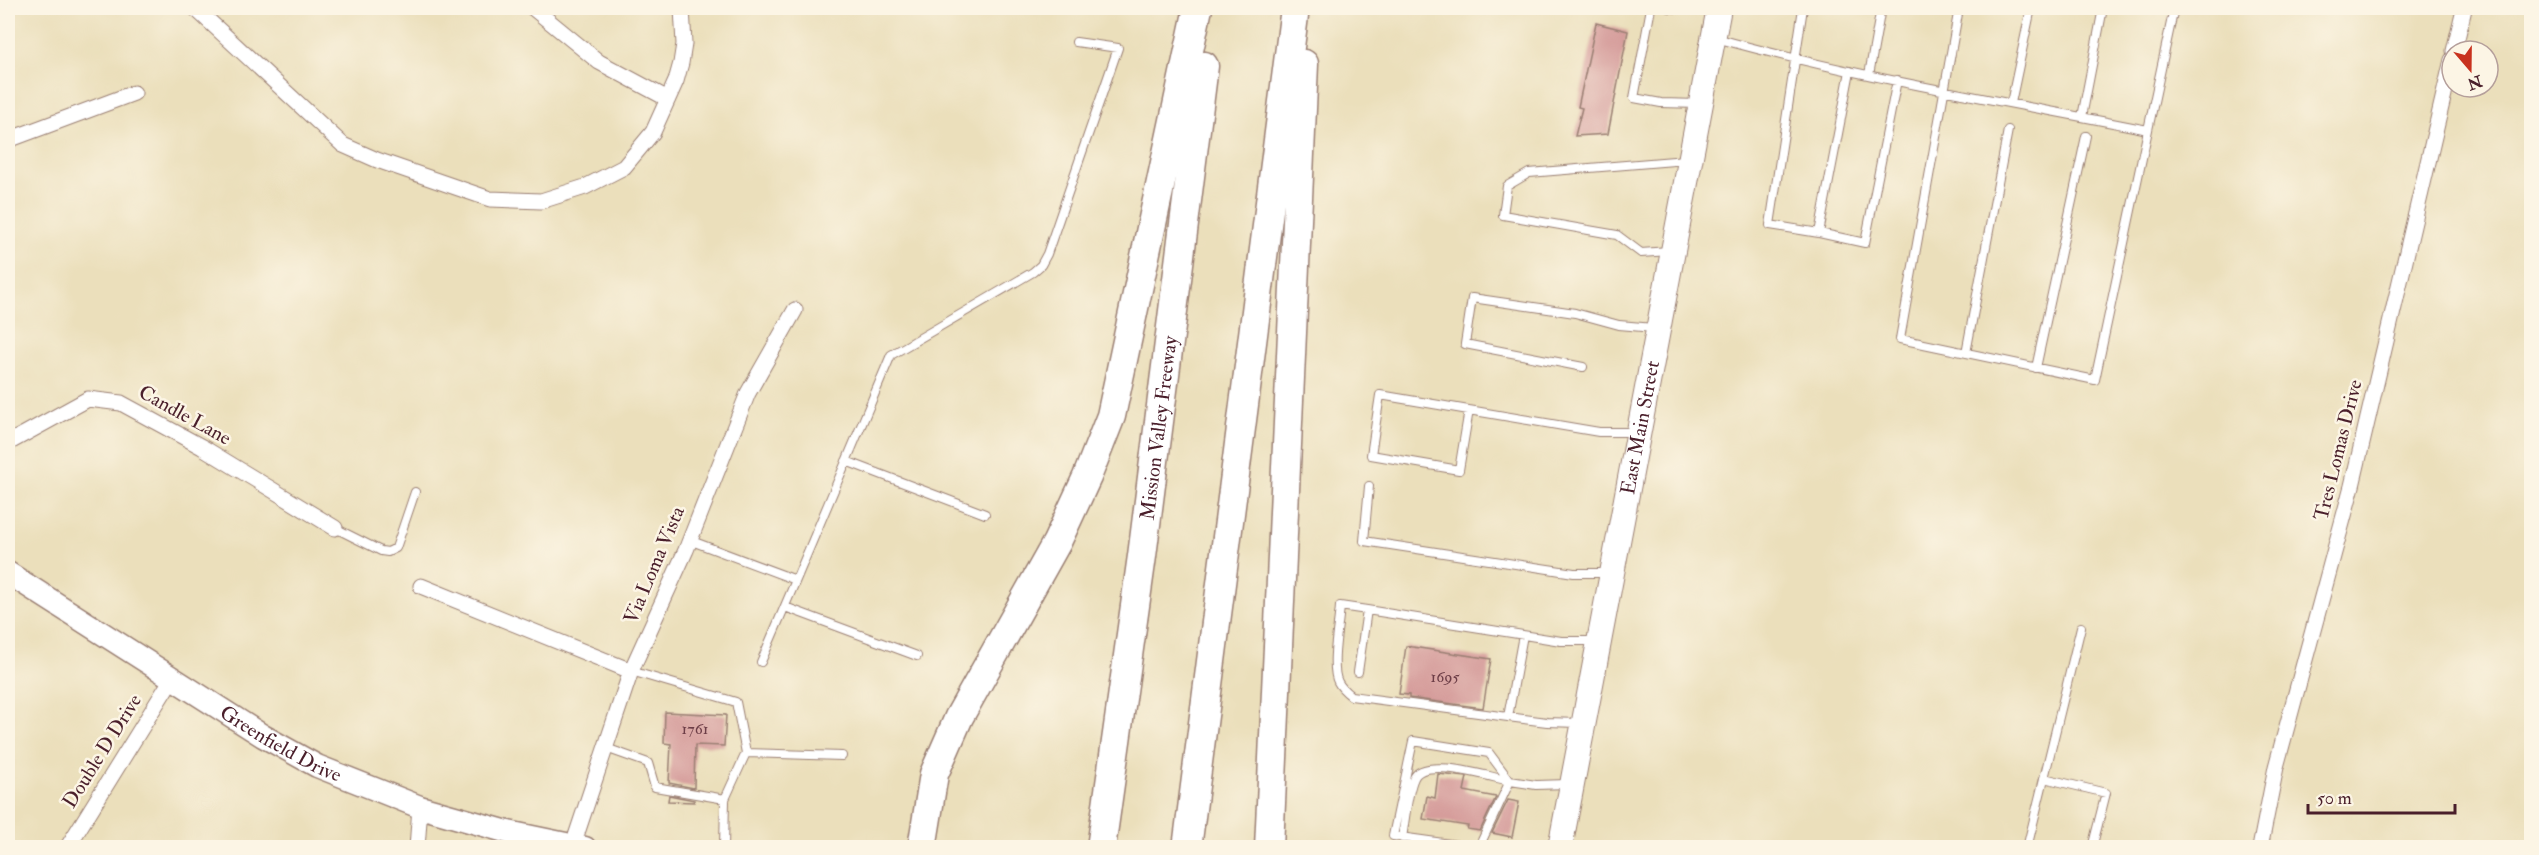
<svg xmlns="http://www.w3.org/2000/svg" width="2539" height="855" viewBox="0 0 2539 855" font-family="'IM FELL Double Pica',serif">
<style>
.building{fill:#d69d9b}
.lines{fill:none;stroke-linecap:round;stroke-linejoin:round}
.service-casing{stroke:#9a7f73;stroke-width:10}
.minor-casing{stroke:#9a7f73;stroke-width:17}
.secondary-casing{stroke:#9a7f73;stroke-width:25}
.primary-casing{stroke:#9a7f73;stroke-width:26}
.motorway-casing{stroke:#9a7f73;stroke-width:31}
.service{stroke:#fff;stroke-width:8}
.minor{stroke:#fff;stroke-width:15}
.secondary{stroke:#fff;stroke-width:22}
.primary{stroke:#fff;stroke-width:24}
.motorway{stroke:#fff;stroke-width:28}
.labels{text-anchor:middle;dominant-baseline:central;stroke-width:5;stroke-linejoin:round;paint-order:stroke}
.number-label{font-size:16px;fill:#6d3e47}
.street-label{font-size:20px;fill:#4a1f2b;stroke:#fcf5e5}
</style>
<rect width="100%" height="100%" fill="#fcf5e5"/>
<filter id="ink" filterUnits="userSpaceOnUse"><feTurbulence type="fractalNoise" baseFrequency=".0167" numOctaves="2"/><feDisplacementMap in="SourceGraphic" scale="12" xChannelSelector="R" yChannelSelector="G"/><feConvolveMatrix kernelMatrix="1 2 1 2 8 2 1 2 1" color-interpolation-filters="sRGB"/></filter>
<filter id="wash" filterUnits="userSpaceOnUse"><feTurbulence type="fractalNoise" baseFrequency=".008" numOctaves="4" result="noise"/><feDisplacementMap in="SourceGraphic" scale="24" xChannelSelector="R" yChannelSelector="G"/><feGaussianBlur stdDeviation="1.35" result="paint"/><feColorMatrix in="noise" values="0 0 0 0 0 0 0 0 0 0 0 0 0 0 0 0 0 1.4 0 .05"/><feComposite in="paint" operator="in"/></filter>
<g filter="url(#wash)">
<rect width="100%" height="100%" fill="#ebdfbb"/>
<g id="blocks">
<path class="building" d="M1596,23L1628,31L1608,134L1575,136L1582,108L1578,107Z
M1406,646L1491,659L1483,708L1409,698V695L1399,694Z
M665,712L726,715L724,746L695,745L694,788L669,783L671,744L664,743Z
M1438,774L1467,777L1464,791L1496,797L1480,831L1467,829L1468,826L1423,819L1427,796L1435,798Z
M669,795L694,800V802L668,801Z
M1508,800L1519,802L1512,837L1492,833Z"/>
</g>
</g>
<g filter="url(#ink)">
<use href="#blocks" fill-opacity="0" stroke="#9a7f73" stroke-width="1.5"/>
<g class="lines">
<defs>
<path id="service" d="M1651,8L1634,98L1661,103L1699,104
M1669,8L1714,10
M1803,8L1770,225L1819,233
M1716,38C1858,78 2004,101 2148,130L2095,380L1900,339L1959,8
M1850,71L1819,233L1865,243L1897,80
M1869,75L1881,8
M2011,103L2031,8
M2082,117L2103,8
M2148,130L2174,8
M1669,251L1641,253L1617,235L1503,215L1507,186L1529,173L1686,160
M1966,353L2008,130
M1583,367L1465,344L1472,298L1575,313L1619,325L1654,328
M2036,368L2086,136
M1469,410L1459,470L1371,455L1380,395L1599,432H1634
M846,461L985,514
M1369,486L1364,541L1574,573H1608
M335,528L381,551L388,552L396,548L415,492
M689,540L796,580L761,662
M796,580L891,355L1033,272L1041,265L1047,254L1118,48L1076,42
M785,607L917,656
M1367,610L1340,606C1339,624 1330,666 1338,682C1341,688 1346,692 1351,696L1508,717
M1523,635L1508,717L1547,722L1579,723
M631,671L736,702L746,753L842,756
M1358,672L1367,610L1561,641H1595
M606,748L648,763L655,787L725,799L746,753
M2044,778L2106,793L2092,848
M1402,838C1405,821 1407,793 1414,778C1423,756 1490,777 1510,781L1479,847
M724,848L725,799
M1479,848L1393,836L1413,741L1489,753L1510,781L1536,785L1568,784
M2027,848L2081,627"/>
<path id="minor" d="M195,8L343,145L377,160L490,199L541,201L585,187L624,167L653,132L676,81L681,63L684,44L682,8
M533,8L599,62L668,99
M2454,51L2464,9
M8,140L134,93
M8,443L88,399L121,403L202,447L335,528
M421,586L631,671
M573,845L631,671L686,550L748,393L795,310
M67,848L173,677
M417,848L420,807
M2260,848L2276,767L2352,486L2452,60"/>
<g id="secondary">
<path id="s1" d="M8,573L263,736L317,766L420,807L508,832L585,848"/>
</g>
<g id="primary">
<path id="s2" d="M1560,848L1719,8"/>
</g>
<g id="motorway">
<path d="M922,848L934,774L959,717L1057,542L1087,477L1111,416L1198,8"/>
<path id="s3" d="M1101,848L1142,556L1204,66"/>
<path d="M1187,848L1295,8"/>
<path d="M1269,848L1304,64"/>
</g>
</defs>
<use href="#service" class="service-casing"/>
<use href="#minor" class="minor-casing"/>
<use href="#secondary" class="secondary-casing"/>
<use href="#primary" class="primary-casing"/>
<use href="#motorway" class="motorway-casing"/>
<use href="#service" class="service"/>
<use href="#minor" class="minor"/>
<use href="#secondary" class="secondary"/>
<use href="#primary" class="primary"/>
<use href="#motorway" class="motorway"/>
</g>
</g>
<g class="labels">
<g class="number-label">
<text x="1445" y="677">1695</text>
<text x="695" y="729">1761</text>
</g>
<g class="street-label">
<text transform="translate(185 415) rotate(29)">Candle Lane</text>
<text stroke="none"><textPath href="#s2" startOffset="428">East Main Street</textPath></text>
<text stroke="none"><textPath href="#s3" startOffset="424">Mission Valley Freeway</textPath></text>
<text transform="translate(2338 450) rotate(-76)">Tres Lomas Drive</text>
<text transform="translate(654 565) rotate(-67)">Via Loma Vista</text>
<text stroke="none"><textPath href="#s1" startOffset="322">Greenfield Drive</textPath></text>
<text transform="translate(102 751) rotate(-58)">Double D Drive</text>
</g>
</g>
<rect width="2539" height="855" fill="none" stroke="#fcf5e5" stroke-width="30"/>
<g transform="translate(2470 69) rotate(160)"><circle r="28" fill="#fcf5e5" stroke="#b59f9b" stroke-width="1.5"/>
<path d="M0-4.5L10 22L0 15L-10 22Z" fill="#c8321e"/>
<text y="-9" font-size="16" font-weight="bold" text-anchor="middle" fill="#4a1f2b">N</text>
</g>
<path d="M2308 804v9h147v-9" fill="none" stroke="#4a1f2b" stroke-width="3"/>
<text x="2317" y="804" font-size="18" fill="#4a1f2b" stroke="#fcf5e5" stroke-width="4.5" paint-order="stroke">50 m</text>
</svg>
